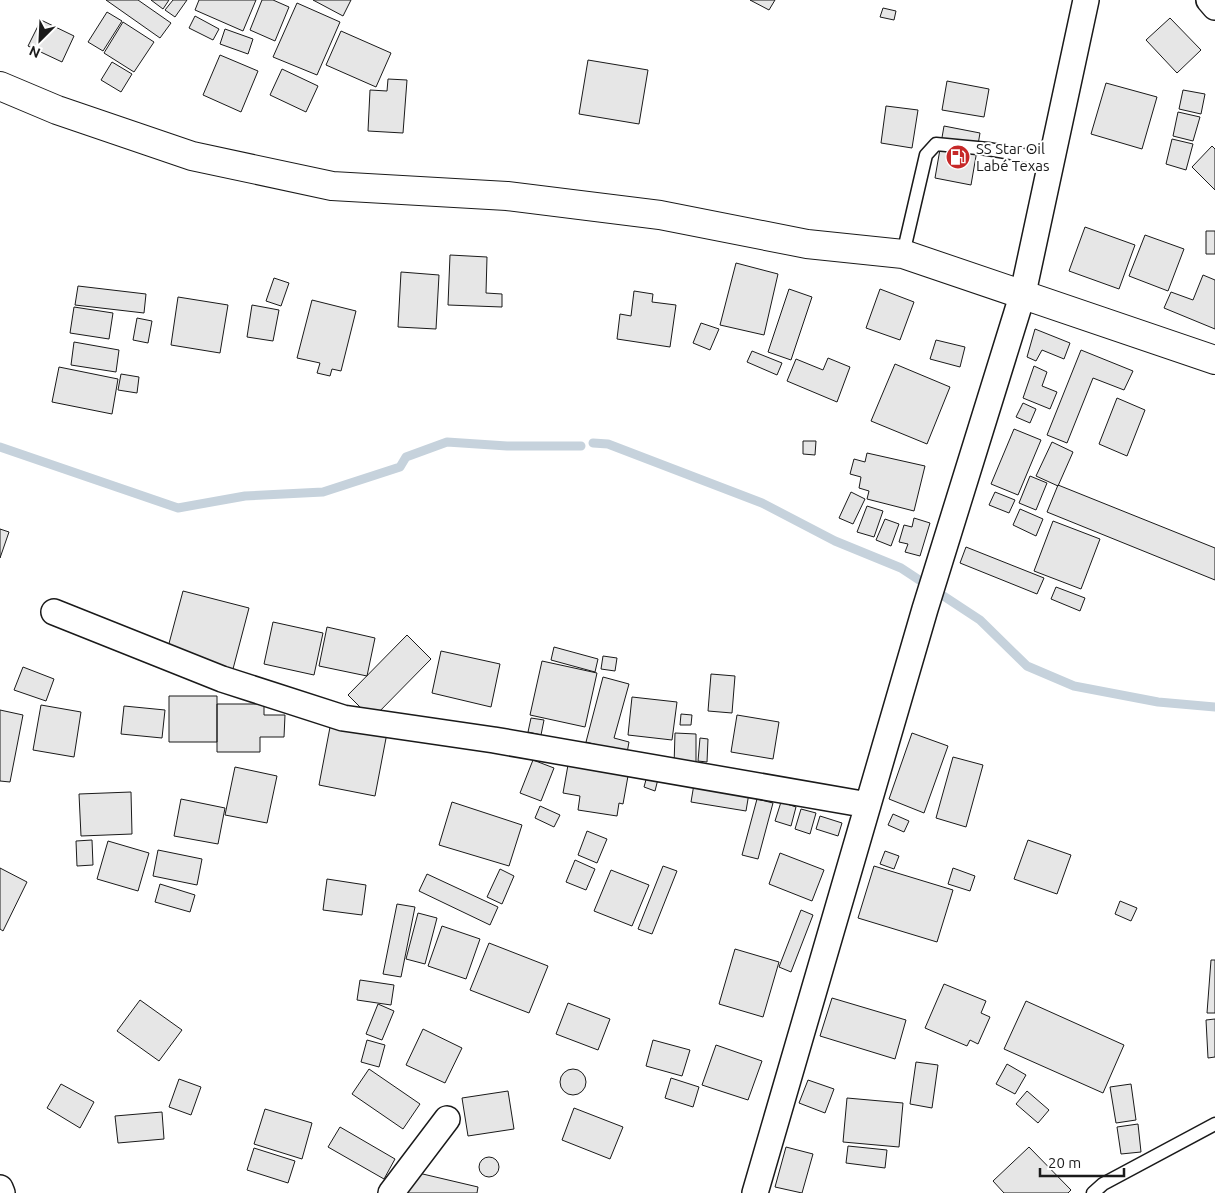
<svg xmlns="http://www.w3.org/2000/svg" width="1215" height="1193" viewBox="0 0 1215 1193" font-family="Ubuntu,sans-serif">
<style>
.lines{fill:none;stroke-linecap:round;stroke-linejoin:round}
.stream{stroke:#c6d2dc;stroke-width:9}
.building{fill:#e6e6e6;stroke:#1a1a1a}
.service-casing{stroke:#1a1a1a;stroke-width:15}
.minor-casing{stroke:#1a1a1a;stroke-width:28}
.primary-casing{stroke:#1a1a1a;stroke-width:30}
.service{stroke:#fff;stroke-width:12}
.minor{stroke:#fff;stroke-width:25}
.primary{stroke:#fff;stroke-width:28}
.labels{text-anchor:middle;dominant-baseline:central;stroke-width:4;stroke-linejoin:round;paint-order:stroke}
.poi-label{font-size:15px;fill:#1a1a1a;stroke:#fff;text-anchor:start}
</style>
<rect width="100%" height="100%" fill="#fff"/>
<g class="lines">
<path class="stream" d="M593,443L608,444L762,503L835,541L901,568L980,620L1027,666L1074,686L1158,702L1215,707
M0,447L178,508L245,496L323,492L400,467L406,457L447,442L507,446H581"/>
</g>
<path class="building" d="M106,0H138L171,23L160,38Z
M151,0H169L163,9Z
M173,0H187L175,17L165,10Z
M199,0H256L243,31L195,10Z
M262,0H273L289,7L275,41L250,30Z
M313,0H351L343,16Z
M750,0H775L769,10Z
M297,3L340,22L317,75L273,57Z
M883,8L896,11L894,20L880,17Z
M107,12L122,21L103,51L88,42Z
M195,16L219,29L213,40L189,28Z
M1170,18L1201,50L1177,73L1146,40Z
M41,20L74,36L62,62L28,46Z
M123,22L154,42L134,72L104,53Z
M225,29L253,39L248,54L220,44Z
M341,31L391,53L376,87L326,65Z
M220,55L258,71L241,112L203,95Z
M588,60L648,70L639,124L579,114Z
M112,62L132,74L121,92L101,80Z
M282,69L318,86L306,112L270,95Z
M388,79L407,80L403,133L368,131L370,90L387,91Z
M947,81L989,89L984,117L942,110Z
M1106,83L1157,97L1142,149L1091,134Z
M1183,90L1205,94L1201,114L1179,109Z
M886,106L918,110L912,148L881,143Z
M1178,112L1200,117L1193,141L1173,136Z
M944,126L980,133L971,185L935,178Z
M1172,139L1193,144L1186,170L1166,164Z
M1212,146L1215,149V190L1192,167Z
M1085,227L1135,245L1119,289L1069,271Z
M1206,231H1215V254H1206Z
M1145,235L1184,249L1168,291L1129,276Z
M450,255L487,257L486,293L502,294V307L448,305Z
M736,263L778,274L764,335L720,325Z
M401,272L439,275L436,329L398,327Z
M1203,275L1215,280V329L1164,308L1171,292L1193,300Z
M274,278L289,283L281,306L266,301Z
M78,286L146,294L144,313L75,305Z
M789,289L812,297L791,360L768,352Z
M880,289L914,302L900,340L866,328Z
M634,291L653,294L652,302L676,305L670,347L617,339L620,314L631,316Z
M178,297L228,305L220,353L171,345Z
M312,300L356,311L341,371L332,369L330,376L317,373L320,363L297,358Z
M252,305L279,310L273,341L247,337Z
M74,307L113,313L109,339L70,333Z
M137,318L152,321L148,343L133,340Z
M701,323L719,329L710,350L693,343Z
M1035,329L1070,343L1064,359L1042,350L1036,361L1027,357Z
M936,340L965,347L960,367L930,359Z
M74,342L119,350L116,372L71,365Z
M1081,350L1133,371L1124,390L1093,378L1067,443L1047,435Z
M752,351L782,363L777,375L747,362Z
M828,358L850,367L837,402L787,381L796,359L823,370Z
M895,364L950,387L927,444L871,421Z
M1034,366L1047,372L1042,386L1057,392L1050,409L1023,398Z
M59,367L118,379L112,414L52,402Z
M121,374L139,377L137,393L118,390Z
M1117,398L1145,410L1127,456L1099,444Z
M1023,403L1036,409L1030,423L1016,417Z
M1014,429L1041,440L1018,495L991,484Z
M803,441H816L815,455L803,454Z
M1052,442L1073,452L1058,486L1036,476Z
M867,453L925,466L914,511L867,499L869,491L859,488L861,477L850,474L854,459L865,462Z
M1030,476L1047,483L1036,510L1019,503Z
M1058,485L1215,548V580L1047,512Z
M851,492L865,499L853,524L839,518Z
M995,492L1015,500L1009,513L989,505Z
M867,506L883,511L874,537L857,532Z
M1020,509L1043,519L1036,536L1013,525Z
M914,518L930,523L920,556L905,552L908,544L899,542L904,525L912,527Z
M885,519L899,524L891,546L876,540Z
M1053,521L1100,539L1081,589L1034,571Z
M0,529L9,532L0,558Z
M966,547L1044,578L1037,594L960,563Z
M1056,587L1085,598L1080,611L1051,599Z
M183,591L249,608L233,669L167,651Z
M273,622L323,633L314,675L264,664Z
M327,627L375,638L367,676L319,666Z
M407,635L431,659L372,719L348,695Z
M554,647L598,659L595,672L551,660Z
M441,651L500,664L491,707L432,693Z
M603,656L617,658L615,671L601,669Z
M542,661L597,673L585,727L530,715Z
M23,667L54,679L46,701L14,690Z
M711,674L735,676L732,713L708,711Z
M603,677L629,684L614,738L629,742L627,753L586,742Z
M169,696H217V742H169Z
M632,697L677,702L672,740L628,735Z
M217,704H264V715H285L284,737H260V752H217Z
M41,705L81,712L74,757L33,750Z
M124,706L165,710L162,738L121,734Z
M0,710L23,715L10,782L0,781Z
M681,714L692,715L691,725H680Z
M737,715L779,722L773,759L731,752Z
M531,718L544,720L541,735L528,732Z
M331,722L387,733L375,796L319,785Z
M675,733L696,734V767L674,766Z
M912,733L948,746L924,813L889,799Z
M700,738L708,739L707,762L698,761Z
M953,757L983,765L966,827L936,818Z
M533,760L554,768L541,801L520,793Z
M568,765L628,776L623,804L619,803L617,816L578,810L580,796L563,793Z
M235,767L277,776L267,823L225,815Z
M647,776L658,779L655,791L644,787Z
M694,784L749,793L746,811L691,802Z
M131,792L132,834L81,836L79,794Z
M181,799L225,808L218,844L174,836Z
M757,799L773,803L758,859L742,855Z
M452,802L522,825L509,866L439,845Z
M781,802L796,807L791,826L775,821Z
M540,806L560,815L554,827L535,818Z
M801,809L816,813L810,834L795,829Z
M893,814L909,821L904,832L888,825Z
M820,816L842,823L838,836L816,829Z
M587,831L607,839L597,863L578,855Z
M92,840L93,865L77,866L76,841Z
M1028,840L1071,855L1057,894L1014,879Z
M108,841L149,853L138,891L97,879Z
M158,850L202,859L197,885L153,876Z
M885,851L899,856L894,869L880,864Z
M780,853L824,870L812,901L769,884Z
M575,860L595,869L586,890L566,882Z
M663,866L677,871L652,934L638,929Z
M874,866L953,890L937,942L858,918Z
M0,868L27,882L3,931L0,929Z
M953,868L975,876L970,891L948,884Z
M500,869L514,876L502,904L487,897Z
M611,870L649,885L632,926L594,911Z
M427,874L498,907L490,925L419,891Z
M327,879L366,885L362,915L323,910Z
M160,884L195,895L190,912L155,902Z
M1120,901L1137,908L1131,921L1115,914Z
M397,904L415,907L401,977L383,974Z
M801,910L813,915L791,972L779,967Z
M418,913L437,918L425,964L406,959Z
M442,926L480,939L466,979L428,966Z
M489,943L548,966L529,1013L470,990Z
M735,949L779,962L763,1017L719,1004Z
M1211,960H1215V1013H1207Z
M360,980L394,985L391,1005L357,1000Z
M944,984L986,1001L981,1013L990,1017L978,1044L970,1040L967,1046L925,1028Z
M832,998L906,1020L895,1059L820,1036Z
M140,1000L182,1030L159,1061L117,1031Z
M1026,1001L1124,1045L1103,1093L1004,1049Z
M568,1003L610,1019L598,1050L556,1034Z
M378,1004L394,1011L382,1040L366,1034Z
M1215,1019V1057L1208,1058L1206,1020Z
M423,1029L462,1048L445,1083L406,1065Z
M367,1040L385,1045L379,1067L361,1062Z
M653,1040L690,1050L682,1076L646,1066Z
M716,1045L762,1061L748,1100L702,1085Z
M916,1062L938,1065L932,1108L910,1104Z
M1007,1064L1026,1075L1015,1094L996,1084Z
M369,1069L420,1104L403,1129L352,1094Z
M560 1082a13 13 0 1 1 26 0a13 13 0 1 1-26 0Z
M671,1078L699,1087L693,1107L665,1098Z
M179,1079L201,1087L191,1115L169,1107Z
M808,1080L834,1089L825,1113L799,1103Z
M61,1084L94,1102L80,1128L47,1108Z
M1131,1084L1136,1120L1116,1123L1110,1087Z
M508,1091L514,1129L468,1136L462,1098Z
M1027,1091L1049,1110L1038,1123L1016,1104Z
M847,1098L903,1103L899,1147L843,1142Z
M574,1108L623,1127L610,1159L562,1140Z
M265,1109L312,1123L302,1159L254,1144Z
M162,1112L164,1139L118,1143L115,1116Z
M1138,1124L1141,1152L1121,1154L1117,1127Z
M340,1127L395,1159L384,1179L328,1147Z
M848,1146L887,1150L885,1168L846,1163Z
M786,1147L813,1154L802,1193L775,1187Z
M1029,1147L1071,1190L1068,1193H1004L993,1181Z
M254,1148L295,1161L288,1183L247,1170Z
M479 1167a10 10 0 1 1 20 0a10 10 0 1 1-20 0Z
M410,1171L478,1187L477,1193H405Z"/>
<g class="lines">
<defs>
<path id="service" d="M903,254L926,155L936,144L988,149L1052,160
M1093,1193L1103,1184L1215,1124"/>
<path id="minor" d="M1209,0L1215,7
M54,612L222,679L343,718L494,740L868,805
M0,1188L2,1193
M391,1193L447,1119
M755,1193L925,609L1023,293L1086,0"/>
<path id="primary" d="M0,86L57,110L192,156L332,186L507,196L660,215L807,244L903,254L1215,360"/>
</defs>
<use href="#service" class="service-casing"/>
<use href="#minor" class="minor-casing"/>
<use href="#primary" class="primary-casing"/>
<use href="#service" class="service"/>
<use href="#minor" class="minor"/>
<use href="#primary" class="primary"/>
</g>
<defs>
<symbol id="fuel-disc" viewBox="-11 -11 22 22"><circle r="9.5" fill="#c62828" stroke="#fff"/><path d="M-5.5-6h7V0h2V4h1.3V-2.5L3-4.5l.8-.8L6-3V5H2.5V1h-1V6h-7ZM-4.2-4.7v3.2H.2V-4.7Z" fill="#fff"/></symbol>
</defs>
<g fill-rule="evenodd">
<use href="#fuel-disc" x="944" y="143" width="28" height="28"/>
</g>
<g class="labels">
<g class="poi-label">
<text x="976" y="148">SS Star Oil<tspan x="976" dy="17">Labé Texas</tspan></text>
</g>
</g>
<g transform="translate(40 40) rotate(204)" stroke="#ffffff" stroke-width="4" paint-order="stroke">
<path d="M0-4L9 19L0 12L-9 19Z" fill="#1a1a1a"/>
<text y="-8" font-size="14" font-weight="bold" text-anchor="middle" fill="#1a1a1a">N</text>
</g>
<path d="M1040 1168v8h84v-8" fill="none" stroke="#1a1a1a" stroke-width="2.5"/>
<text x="1048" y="1168" font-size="15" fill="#1a1a1a" stroke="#ffffff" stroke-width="4" paint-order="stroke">20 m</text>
</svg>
